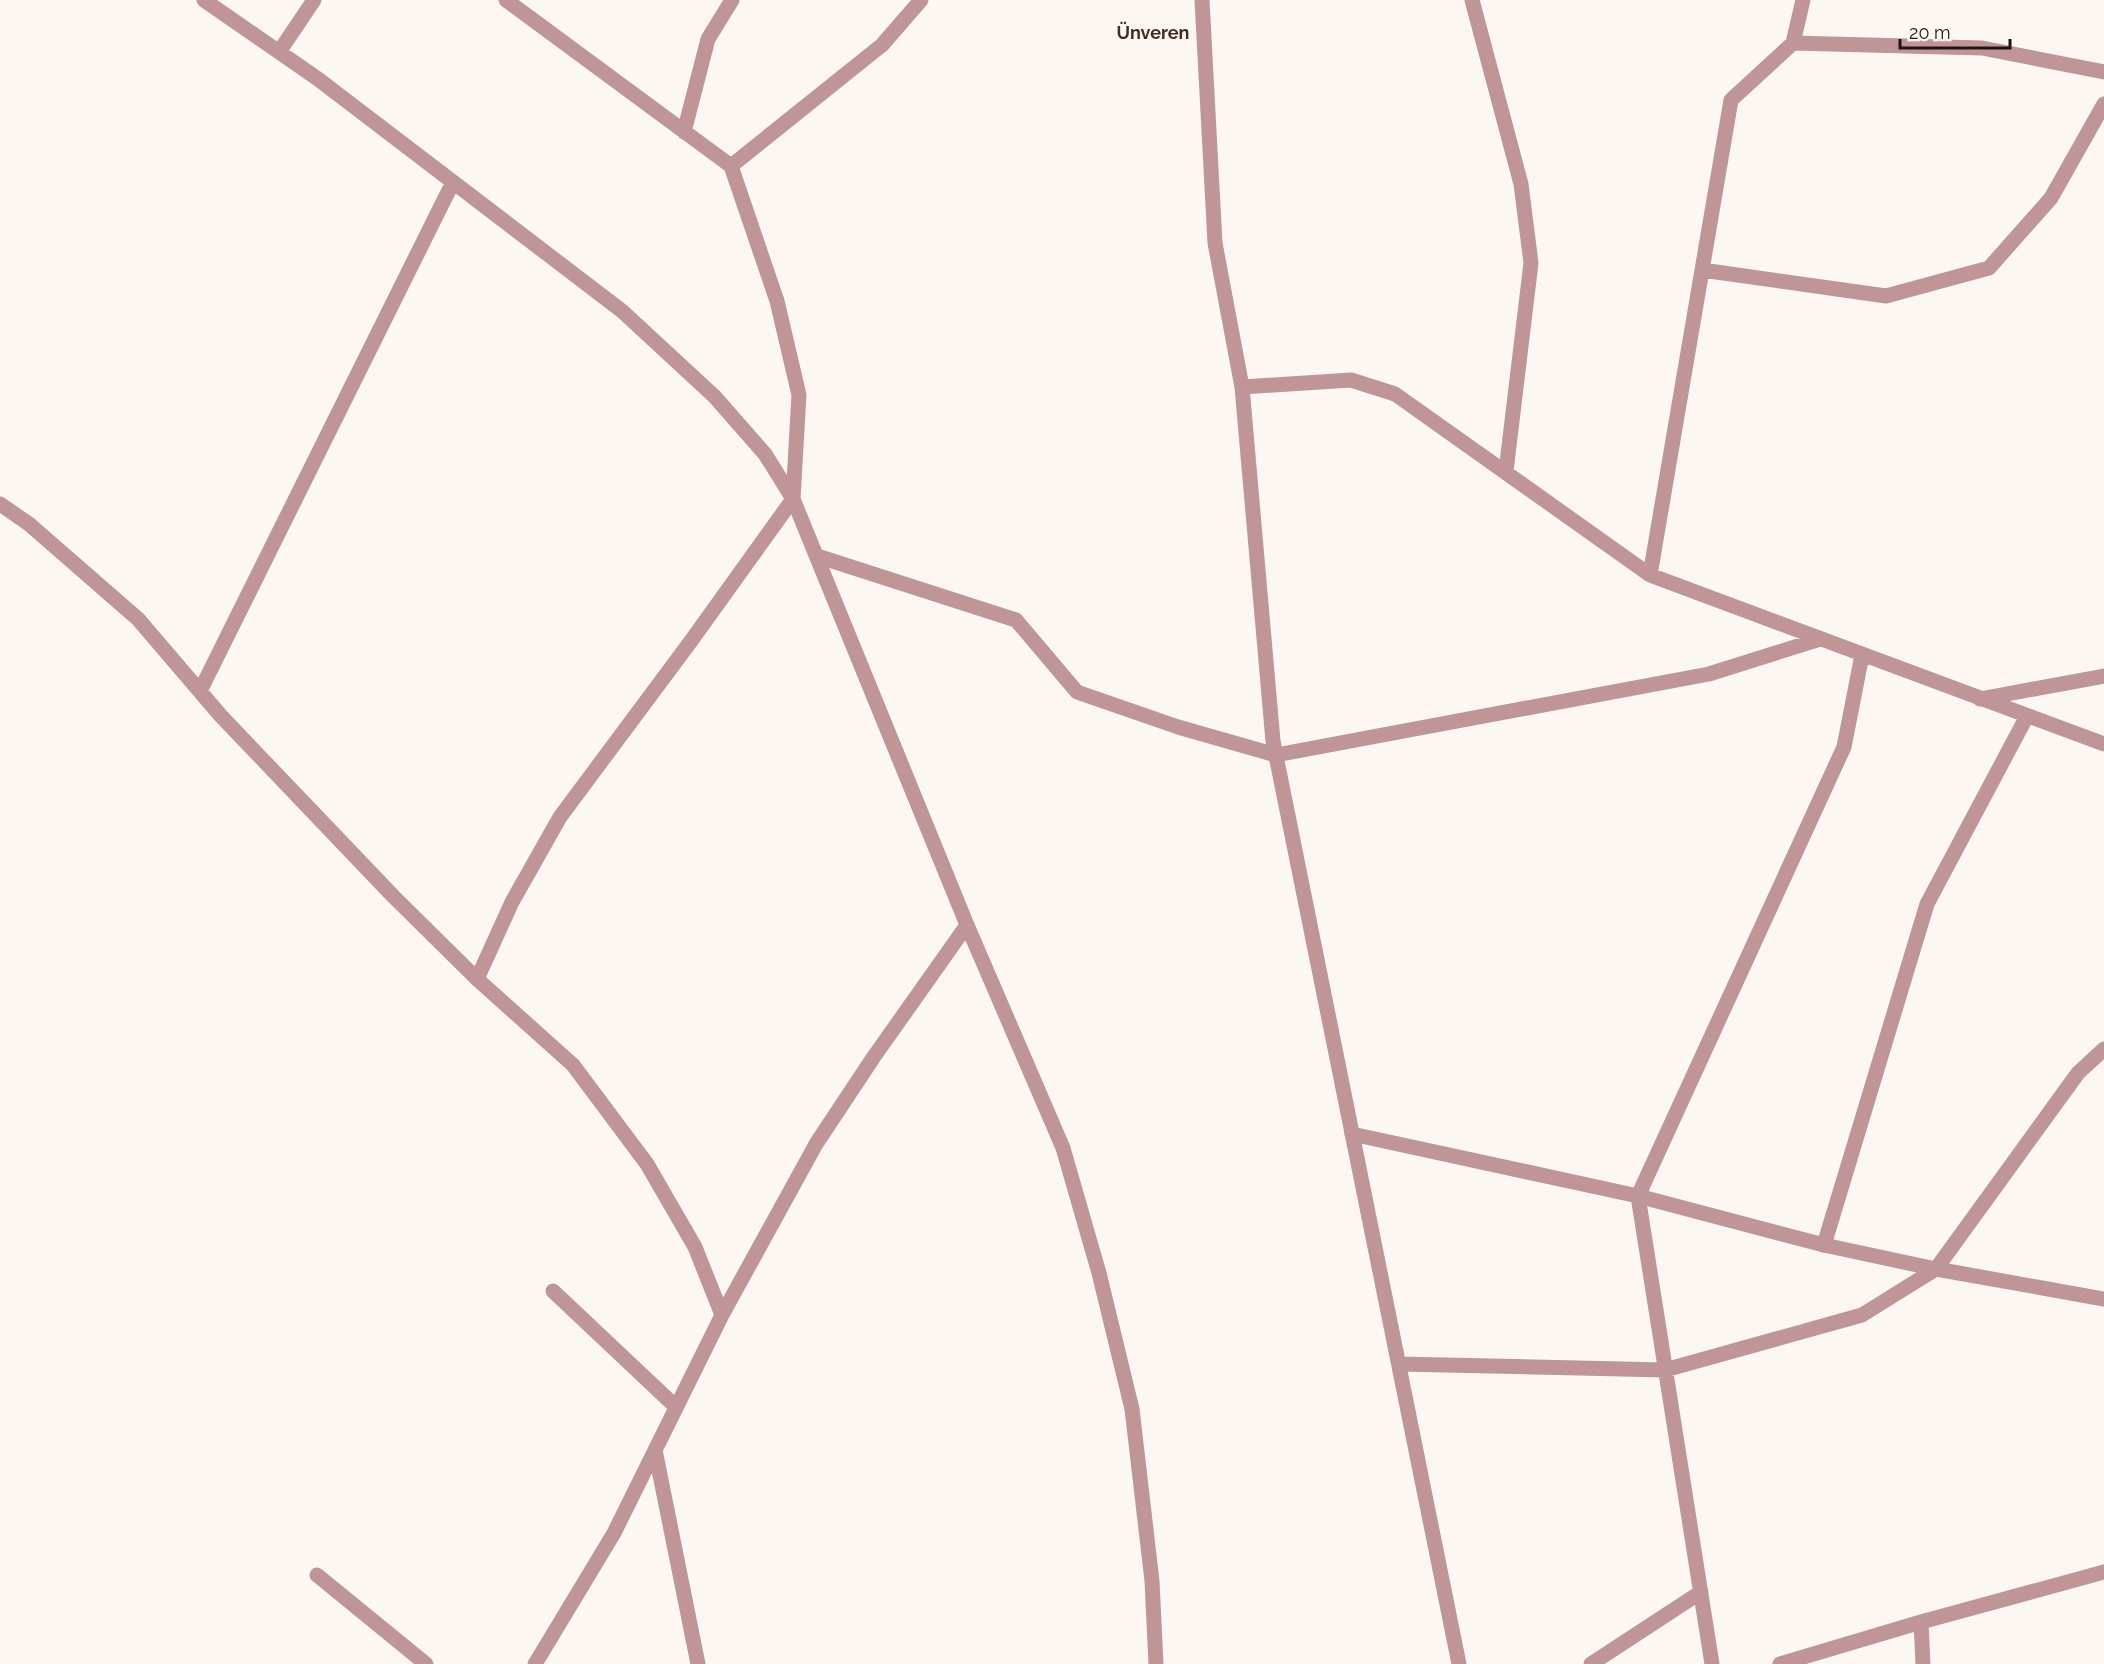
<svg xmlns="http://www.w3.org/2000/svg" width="2104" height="1664" viewBox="0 0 2104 1664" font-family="Raleway,sans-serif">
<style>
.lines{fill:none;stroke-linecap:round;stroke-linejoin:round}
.service{stroke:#bf9598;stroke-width:15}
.minor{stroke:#bf9598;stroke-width:15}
.tertiary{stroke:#bf9598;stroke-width:15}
.labels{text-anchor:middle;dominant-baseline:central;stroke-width:5;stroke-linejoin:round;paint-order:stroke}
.neighbourhood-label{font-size:18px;font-weight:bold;fill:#422c21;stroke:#fdf7f4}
</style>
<rect width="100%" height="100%" fill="#fdf7f4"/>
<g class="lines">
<path class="service" d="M477,979L512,902L560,817L691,641L793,499
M553,1291L676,1407"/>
<path class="minor" d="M204,0L318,79L622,311L715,397L765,454L793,499L967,925L1063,1148L1099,1273L1132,1409L1152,1581L1156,1664
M506,0L731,166L777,301L799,395L793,499
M1202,0L1215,243L1242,387L1273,741L1459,1664
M1472,0L1521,184L1531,263L1506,471
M1793,43L1982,48L2104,72
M279,52L314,0
M684,132L708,39L732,0
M731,166L882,45L921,0
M1702,270L1886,296L1989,268L2051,198L2104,104
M1242,387L1351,380L1395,394L1650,575L2104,744
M0,504L29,524L138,619L221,716L393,896L477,979L573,1065L647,1164L695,1247L722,1315
M817,556L1016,620L1077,692L1178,727L1276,755L1709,674L1820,639
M1650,575L1731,100L1793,43L1803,0
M200,691L453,182
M1980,699L2104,676
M1824,1245L1927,904L2027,716
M1399,1364L1665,1370L1862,1315L1936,1269L2078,1073L2104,1049
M655,1450L698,1664
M317,1575L426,1664
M1921,1622L1923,1664
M535,1664L614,1533L722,1315L816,1144L873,1058L967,925
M1591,1664L1701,1592
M1712,1664L1638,1196L1844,747L1862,655
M1780,1664L1921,1622L2104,1572"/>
<path class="tertiary" d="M1352,1134L1638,1196L1824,1245L1936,1269L2104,1299"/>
</g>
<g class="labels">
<g class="neighbourhood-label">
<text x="1153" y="32">Ünveren</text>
</g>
</g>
<path d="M1900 39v9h110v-9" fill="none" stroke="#201611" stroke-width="3"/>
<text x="1909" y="39" font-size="18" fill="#201611" stroke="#fdf7f4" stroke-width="4.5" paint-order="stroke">20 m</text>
</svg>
